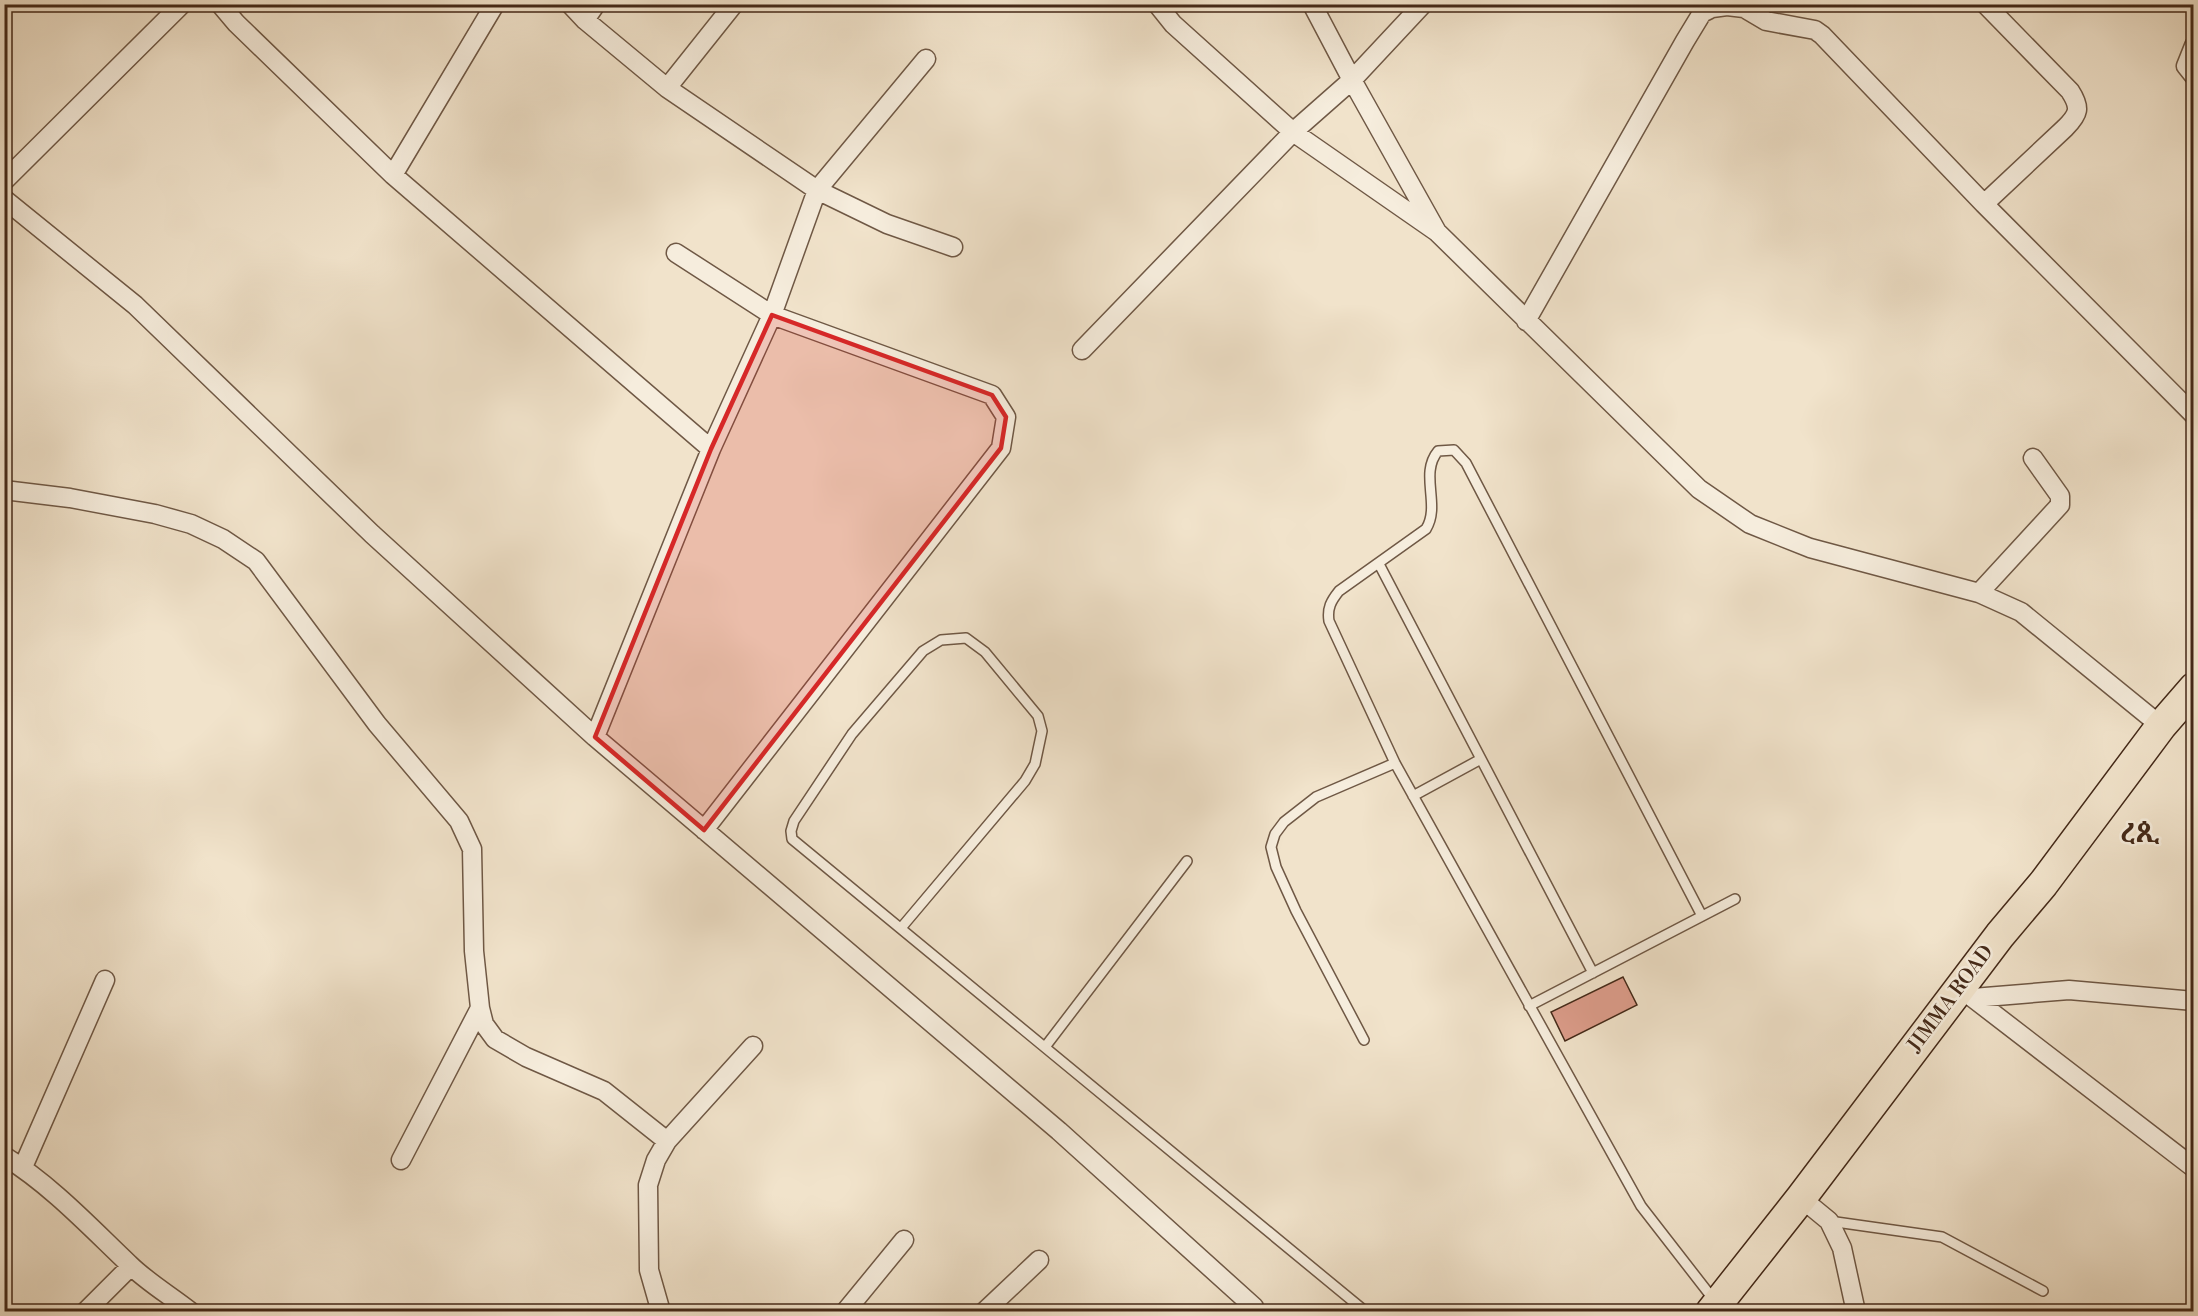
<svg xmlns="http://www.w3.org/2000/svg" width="2198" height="1316" viewBox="0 0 2198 1316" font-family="'Libre Bodoni','Noto Serif Ethiopic',serif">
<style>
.building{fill:#dc9c8a;stroke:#442918;stroke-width:1.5}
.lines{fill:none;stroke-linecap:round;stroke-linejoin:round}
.service-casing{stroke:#6f5845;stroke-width:12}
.minor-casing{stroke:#6f5845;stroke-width:21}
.trunk-casing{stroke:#442918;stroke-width:33}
.service{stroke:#f6eddd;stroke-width:9}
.minor{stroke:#f6eddd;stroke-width:18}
.trunk{stroke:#f1e3cb;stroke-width:30}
.marked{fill:#d62828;fill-opacity:0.2;stroke:#d62828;stroke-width:4.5;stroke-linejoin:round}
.labels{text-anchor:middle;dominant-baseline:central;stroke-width:5;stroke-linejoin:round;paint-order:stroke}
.street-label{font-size:20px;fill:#442918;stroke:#f6eddd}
.district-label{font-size:26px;font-weight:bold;fill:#442918;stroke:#f6eddd}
</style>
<rect width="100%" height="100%" fill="#f1e3cb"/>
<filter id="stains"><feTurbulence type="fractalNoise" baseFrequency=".00333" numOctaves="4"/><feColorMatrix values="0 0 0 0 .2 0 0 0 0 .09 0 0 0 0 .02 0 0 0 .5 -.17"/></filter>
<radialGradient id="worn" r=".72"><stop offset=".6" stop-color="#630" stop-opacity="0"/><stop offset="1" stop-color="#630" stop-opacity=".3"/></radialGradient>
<path class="building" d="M1623,977L1637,1005L1565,1041L1551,1012Z"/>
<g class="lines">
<defs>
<path id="service" d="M1379,564L1593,973
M1413,796L1481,759
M1702,916L1466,463L1454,450L1438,451C1419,474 1441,505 1426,529L1339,591C1331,601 1327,608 1329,621L1395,763L1641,1206L1714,1300
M901,928L1025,781L1035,764L1042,731L1038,716L985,652L966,638L941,640L923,651L852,734L794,821L791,831L792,839L1366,1312
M1529,1006L1735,899
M1364,1040L1296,911L1276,867L1271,847L1275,834L1284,822L1316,797L1395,763
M1045,1047L1187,861
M1829,1221L1942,1237L2043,1291"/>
<path id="minor" d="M220,4L236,23L393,175L711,449
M570,4L585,20L667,88L817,190L772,315L711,449L595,737
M1157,4L1173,24L1293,132L1437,232L1352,80L1312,4
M1985,4L2070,91C2081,108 2079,114 2065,128L1984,204L2194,415
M585,20L596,4
M2194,46L2186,66L2194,76
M926,59L817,190L887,224L953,247
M667,88L734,4
M393,175L495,4
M4,181L182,4
M4,199L135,305L372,534L595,737L1059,1131L1254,1307L1255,1312
M1437,232L1699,489L1750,524L1810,548L1979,593L2021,612L2161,726
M676,253L772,315L992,395L1006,417L1001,448L704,830
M1526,321L1685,41L1702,13L1712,8L1727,6L1744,8L1766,21L1815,30L1822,35L1984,204
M1082,350L1293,132L1352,80L1423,4
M4,490L70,498L155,514L191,524L223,539L256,561L377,724L459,821L472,849L474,951L480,1008L484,1024L495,1039L526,1057L604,1091L667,1141
M1979,593L2060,505V496L2033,458
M1960,988L2194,1168
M1973,998L2069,990L2194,1001
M4,1156C52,1186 89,1226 129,1264C147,1282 171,1296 191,1312
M401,1160L480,1008
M23,1167L105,980
M1801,1198L1829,1221L1842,1248L1856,1312
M85,1312L131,1266
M661,1312L649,1270L648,1185L656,1160L667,1141L753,1046
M845,1312L904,1240
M984,1312L1039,1260"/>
<path id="trunk" d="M1711,1312L1801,1198L2000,935L2043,884L2161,726L2194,688"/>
</defs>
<use href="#service" class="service-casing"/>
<use href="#minor" class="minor-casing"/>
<use href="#trunk" class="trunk-casing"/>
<use href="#service" class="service"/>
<use href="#minor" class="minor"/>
<use href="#trunk" class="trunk"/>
</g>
<path class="marked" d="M772,315L992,395L1006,417L1001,448L704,830L595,737L711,449Z"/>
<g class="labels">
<g class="street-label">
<text transform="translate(1951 999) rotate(-53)">JIMMA ROAD</text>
</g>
<g class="district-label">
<text x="2140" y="834">ረጲ</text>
</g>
</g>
<rect width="2198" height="1316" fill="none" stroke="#f1e3cb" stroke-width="24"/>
<rect x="6" y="6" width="2186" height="1304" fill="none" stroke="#442918" stroke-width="3"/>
<rect x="12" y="12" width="2174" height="1292" fill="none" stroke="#442918" stroke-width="1.5"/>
<rect width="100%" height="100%" filter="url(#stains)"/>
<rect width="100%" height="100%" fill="url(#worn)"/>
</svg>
